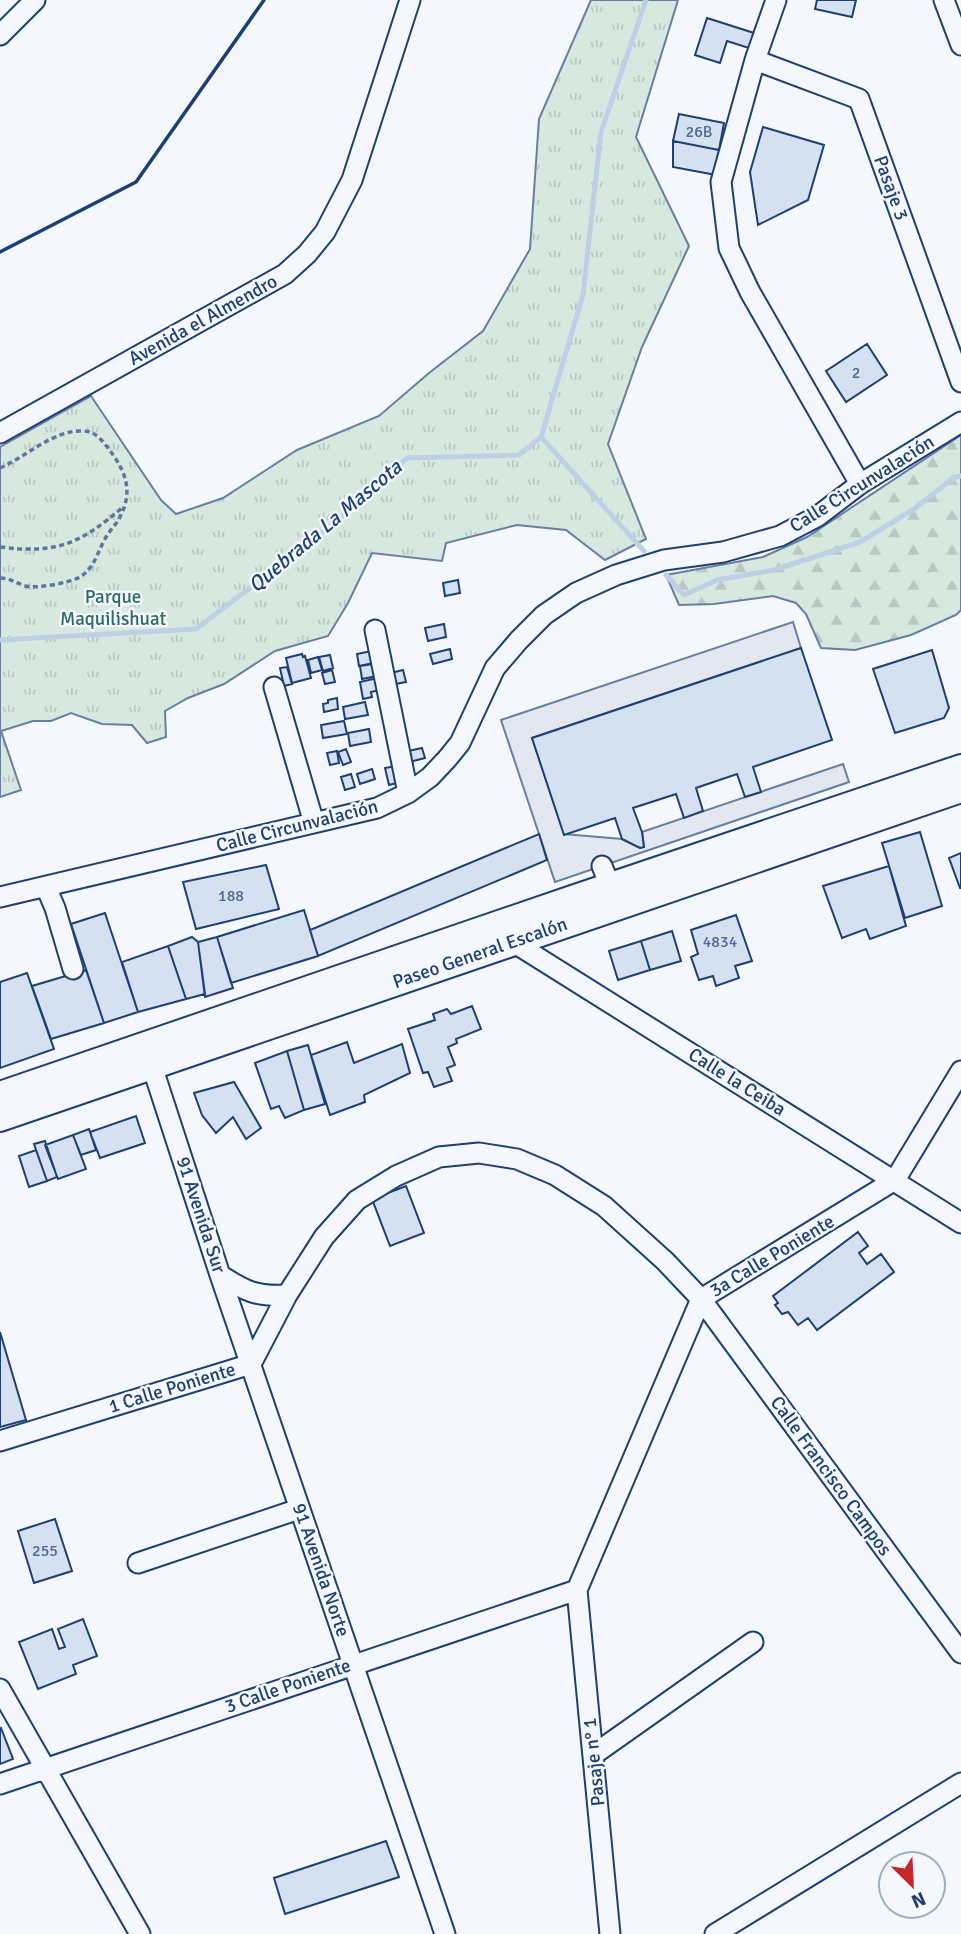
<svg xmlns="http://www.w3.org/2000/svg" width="961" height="1934" viewBox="0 0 961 1934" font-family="Signika,sans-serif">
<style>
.grass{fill:url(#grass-tufts);stroke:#687fa3;stroke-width:2}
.forest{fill:url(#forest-firs);stroke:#687fa3;stroke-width:2}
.parking{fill:#e3e8f0;stroke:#687fa3;stroke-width:2}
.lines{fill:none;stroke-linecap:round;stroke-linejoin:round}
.stream{stroke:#bed0e5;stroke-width:5}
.building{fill:#d5e0f0;stroke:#1d3f73;stroke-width:2}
.minor-casing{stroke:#1d3f73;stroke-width:23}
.major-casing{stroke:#1d3f73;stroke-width:28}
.path{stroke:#5e769c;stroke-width:3.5;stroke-dasharray:5 3.5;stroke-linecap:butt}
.minor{stroke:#f4f7fb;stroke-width:19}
.major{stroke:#f4f7fb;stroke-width:24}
.wall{stroke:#1d3f73;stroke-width:3.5}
.labels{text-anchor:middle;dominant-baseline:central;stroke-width:5;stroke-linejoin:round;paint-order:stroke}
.number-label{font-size:16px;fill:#4b6792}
.street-label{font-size:19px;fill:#1d3f73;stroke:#f4f7fb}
.park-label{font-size:19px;fill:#2c6c60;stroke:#f4f7fb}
.water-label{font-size:21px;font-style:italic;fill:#1d3f73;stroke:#f4f7fb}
</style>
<defs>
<pattern id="grass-tufts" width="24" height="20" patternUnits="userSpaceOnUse" patternTransform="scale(1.75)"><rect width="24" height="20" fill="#d7e8df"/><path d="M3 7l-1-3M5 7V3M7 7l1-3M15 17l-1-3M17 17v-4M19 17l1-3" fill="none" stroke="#b8c8c3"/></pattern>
<pattern id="forest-firs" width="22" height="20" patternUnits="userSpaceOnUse" patternTransform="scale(1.75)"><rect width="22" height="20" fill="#d7e8df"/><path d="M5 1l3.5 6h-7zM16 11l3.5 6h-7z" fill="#b8c8c3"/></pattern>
</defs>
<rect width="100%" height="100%" fill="#f4f7fb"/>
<path class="grass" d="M591,0H678L636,137L689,246L642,347L608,444L646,539L605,560L566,530L517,525L446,543L442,561L372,553L348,603L328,636L275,651L224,684L188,698L165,711L166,737L147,743L132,725L102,724L71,713L51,721H33L1,731L21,790L0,797V447L91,396L161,500L176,514L223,498L297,450L379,416L429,373L483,331L530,249L539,119Z"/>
<path class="forest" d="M961,435V610L956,615L911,635L855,650L821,648L806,614L796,603L773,596L714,604L679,605L666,575L763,557L807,537Z"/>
<path class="parking" d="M793,622L801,648L532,738L564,834L622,839L640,848L644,847L642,832L843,764L849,782L555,882L501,720Z"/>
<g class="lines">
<path class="stream" d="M541,437L644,551
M666,575L684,595L717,580L774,570L860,542L914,509L953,478L961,476
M0,640L196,629L337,521L407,458L519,455L541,437L583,295L601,132L646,0"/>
</g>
<path class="building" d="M817,0H856L852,17L815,9Z
M707,18L754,33L749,48L727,41L720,63L695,55Z
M679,114L724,123L719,150L673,141Z
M763,127L824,145L808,200L758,225L750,172Z
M673,141L719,150L716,175L673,167Z
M867,344L887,375L846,402L826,371Z
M458,580L460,593L445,596L443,583Z
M444,624L446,637L428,641L425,628Z
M801,648L832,740L753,767L761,792L745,797L737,774L696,788L703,811L684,818L676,794L633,808L642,832L644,847L640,848L622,839L615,818L564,835L532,738Z
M450,649L452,659L433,664L430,654Z
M376,650L379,662L359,666L357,654Z
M932,650L949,708L944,718L895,733L873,669Z
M302,654L303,657L305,656L311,678L292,683L286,658Z
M330,655L333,668L323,671L319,657Z
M318,657L322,670L311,673L308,660Z
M379,663L382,675L362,679L360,666Z
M287,667L292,684L284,686L280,668Z
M332,670L335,682L325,684L322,673Z
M403,670L406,682L390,685L387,674Z
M382,677L385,689L371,692L372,697L363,699L360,682Z
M337,698L338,709L324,712L323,704L328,703V700Z
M365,702L368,715L345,719L343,707Z
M344,721L347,734L323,738L321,725Z
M369,729L371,742L350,746L348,733Z
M422,748L425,758L402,764L399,753Z
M346,749L351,762L343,765L338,752Z
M337,751L339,763L330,765L327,753Z
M401,765L405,781L389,785L385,768Z
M372,769L375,779L360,784L357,774Z
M351,774L355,787L345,790L341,777Z
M920,832L942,906L905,918L882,843Z
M539,834L547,860L318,956L310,930Z
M961,853V888H960L949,858Z
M266,865L279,909L196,929L183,882Z
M889,866L906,926L870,939L866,929L842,938L823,886Z
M304,910L318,956L231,983L217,937Z
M105,913L138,1012L104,1023L71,924Z
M736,915L752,961L735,966L739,978L716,986L713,976L699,980L691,957L698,954L691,930Z
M672,931L681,961L650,970L641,941Z
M192,937L198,942L205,994L186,999L168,946Z
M217,937L233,988L205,997L198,942Z
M641,941L650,970L618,980L609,951Z
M168,946L186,999L138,1012L122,962Z
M86,970L104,1023L51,1039L32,986Z
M27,973L54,1049L0,1068V982Z
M472,1006L481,1029L456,1039L457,1043L448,1047L455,1065L447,1068L452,1081L434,1087L428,1072L423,1073L408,1029L435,1020L433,1014L447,1009L451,1014Z
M347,1042L354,1063L402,1044L410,1073L364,1095L365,1102L330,1115L311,1055Z
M308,1045L325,1104L304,1110L287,1051Z
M287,1051L304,1110L285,1118L279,1106L271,1109L255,1063Z
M234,1082L261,1128L246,1139L233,1117L216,1133L202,1115L194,1093Z
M136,1116L145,1143L100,1158L90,1132Z
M89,1129L96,1150L81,1155L73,1135Z
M73,1135L86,1169L58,1179L45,1145Z
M45,1141L57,1177L47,1181L34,1144Z
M36,1150L47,1181L29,1187L19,1156Z
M406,1186L424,1233L390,1246L372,1199Z
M858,1232L868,1246L859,1253L867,1264L881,1254L894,1272L817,1330L808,1318L798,1325L788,1312L782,1314L775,1305L778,1303L773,1296Z
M0,1332L26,1420L0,1427Z
M55,1519L72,1571L34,1583L18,1531Z
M83,1619L97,1656L73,1665L76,1674L38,1689L19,1642L52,1629L59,1649L65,1647L58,1629Z
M1,1728L13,1759L0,1764V1729Z
M386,1841L399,1877L285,1914L274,1878Z"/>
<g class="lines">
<defs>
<path id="minor" d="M776,0L755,60L721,182L729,248L750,292L860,484
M944,0L961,45
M0,35L35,0
M755,60L859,99L961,382
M0,433L285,274L307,254L325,232L352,180L410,0
M375,630L408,793
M274,687L314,823
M602,866L610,886
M46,887L55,908L73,969
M0,897L377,808L408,793L430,777L447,759L460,743L495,668L519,640L544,615L576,593L616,575L664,560L723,552L780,536L818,516L860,484L961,422
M513,942L961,1223
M152,1066L220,1275L445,1934
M220,1275C245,1291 256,1297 287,1295
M0,1441L251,1364L287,1295L324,1237L357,1200L396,1176L439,1157L479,1153L517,1159L555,1175L604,1206L665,1261L701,1299L961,1653
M138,1563L299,1509
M0,1689L140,1934
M593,1755L753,1642
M0,1784L577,1590
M610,1934L577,1590L701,1299L895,1180L961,1071
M715,1934L961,1783"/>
<path id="major" d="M0,1094L572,898L961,767
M0,1119L961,790"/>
</defs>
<use href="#minor" class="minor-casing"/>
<use href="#major" class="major-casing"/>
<path class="path" d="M0,468C26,457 53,430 82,431C95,431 101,439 108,448C125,470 134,490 120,517C116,525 109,531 105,539C97,553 94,570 78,578C67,583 37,589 25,586C16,583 10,578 0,578
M0,547C57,554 80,544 123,507"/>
<use href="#minor" class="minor"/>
<use href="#major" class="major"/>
<path class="wall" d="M0,252L136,182L264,0"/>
</g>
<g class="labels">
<g class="number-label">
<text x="699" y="132">26B</text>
<text x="856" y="373">2</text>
<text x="231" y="896">188</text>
<text x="720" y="942">4834</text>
<text x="45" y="1551">255</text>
</g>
<g class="street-label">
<text transform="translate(891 188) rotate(70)">Pasaje 3</text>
<text transform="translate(203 320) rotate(-29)">Avenida el Almendro</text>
<text transform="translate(862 484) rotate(-32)">Calle Circunvalación</text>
<text transform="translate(297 826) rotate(-14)">Calle Circunvalación</text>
<text transform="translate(480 953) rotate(-19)">Paseo General Escalón</text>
<text transform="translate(737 1082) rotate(32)">Calle la Ceiba</text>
<text transform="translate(201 1215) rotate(72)">91 Avenida Sur</text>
<text transform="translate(772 1256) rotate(-31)">3a Calle Poniente</text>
<text transform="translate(172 1388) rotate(-17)">1 Calle Poniente</text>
<text transform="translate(831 1476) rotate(54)">Calle Francisco Campos</text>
<text transform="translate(321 1570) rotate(71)">91 Avenida Norte</text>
<text transform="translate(288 1686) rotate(-19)">3 Calle Poniente</text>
<text transform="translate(594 1762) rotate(-96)">Pasaje n° 1</text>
</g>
<g class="park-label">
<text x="113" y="597">Parque<tspan x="113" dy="22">Maquilishuat</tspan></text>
</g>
<g class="water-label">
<text transform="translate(325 526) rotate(-40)">Quebrada La Mascota</text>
</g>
</g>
<g transform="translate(912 1885) rotate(156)"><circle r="33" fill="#f4f7fb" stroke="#9eadc5" stroke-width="2"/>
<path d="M0-5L12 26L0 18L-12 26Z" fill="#c62828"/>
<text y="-10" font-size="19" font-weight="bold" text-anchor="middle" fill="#1d3f73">N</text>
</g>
</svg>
